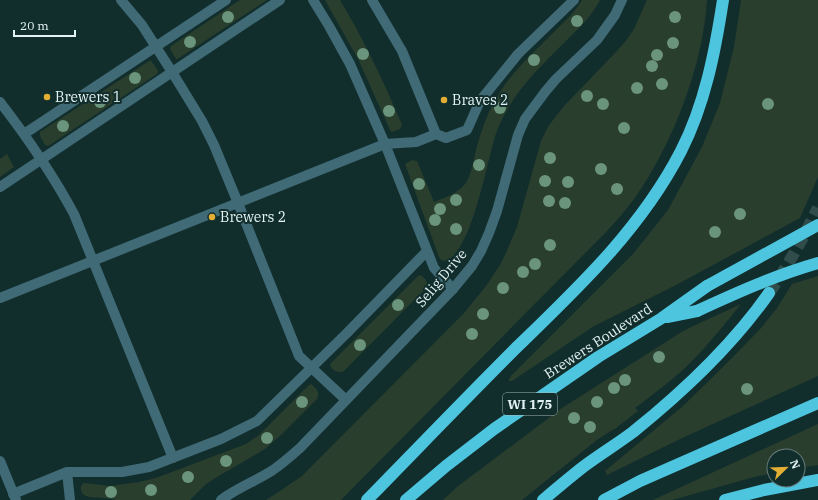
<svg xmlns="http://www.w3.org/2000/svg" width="818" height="500" viewBox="0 0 818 500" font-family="'IBM Plex Serif',serif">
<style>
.green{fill:#2a3e2e}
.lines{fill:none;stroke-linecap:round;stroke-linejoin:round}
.highway-tunnel{stroke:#304c4b;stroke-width:12;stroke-dasharray:12 6;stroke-linecap:butt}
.lane{stroke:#406a75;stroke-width:10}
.street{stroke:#406a75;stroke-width:10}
.highway{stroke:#4dc5df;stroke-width:12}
.highway-bridge{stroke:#4dc5df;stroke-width:12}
.tree{fill:#6a947c}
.poi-dot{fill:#e2af34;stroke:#112e2d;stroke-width:1.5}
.labels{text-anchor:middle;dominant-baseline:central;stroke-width:4;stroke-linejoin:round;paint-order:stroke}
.shield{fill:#112e2d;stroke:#a3b8b7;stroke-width:1}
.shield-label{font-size:13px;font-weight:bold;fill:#e2f3f2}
.poi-label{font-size:14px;fill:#e2f3f2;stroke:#112e2d;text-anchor:start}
.street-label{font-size:14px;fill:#e2f3f2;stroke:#112e2d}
</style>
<rect width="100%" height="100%" fill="#112e2d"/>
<path class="green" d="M240,0H267L179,58L177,59H176L170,49L171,46Z
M325,0H340C364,40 384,82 402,125L400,129L392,132L390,130L359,61Z
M582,0H600C592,16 578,29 565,42C537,70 514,91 498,128C487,156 474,249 446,261L441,260L439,257L405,164L412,160L417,161L434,202C444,198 458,193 465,184C472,175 474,157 477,146C481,132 486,117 493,104C508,75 532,54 554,32C564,22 575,12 582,0Z
M647,0H707C703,66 672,146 634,199C626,210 617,220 608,230L341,500H266L277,493L302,476L464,313L486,286L500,265L505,255L517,227L541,141L549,125L565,105L615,53L625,42L634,29Z
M741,0H818V177L800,218L678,284L594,326L512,381H509V379L512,375L633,254L668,210L702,147L720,103L734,47Z
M149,61H151C154,65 157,68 158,72L157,74L48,146L45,145L40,136V132Z
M7,154L14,167L0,177V159Z
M421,275C425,279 429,282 426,288L344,371C338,374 331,370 330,364L418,276Z
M818,276V376L680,439L607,475L605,471L683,406L732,358L762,327L777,308L792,284Z
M741,304C723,326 705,349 684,369C668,383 652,395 635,408L638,411L616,428L598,439L522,500H443L457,487L562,408L680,333L689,328Z
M311,384C317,389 320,392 317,399L282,434L265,449L217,477L206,484L190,500H116C112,499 107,498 103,498C94,497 79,499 81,486L84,483L110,486L139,482L156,478L246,444L259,435L308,386Z
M818,424V465L798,468V456H774V473L758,476L672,500H653Z"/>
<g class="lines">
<path class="highway-tunnel" d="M769,293C788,266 803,238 818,208"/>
<path class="lane" d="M121,0L142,25L172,72L202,121L214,145L238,203L299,356L346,400
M313,0L329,26L350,64L385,144L434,268L453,289
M372,0L402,51L436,134
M0,102C27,137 53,175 74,214L173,458
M24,134L226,0
M0,187L280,0
M0,298L385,144L416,142L436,134L446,138L467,130L480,101L518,54L574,0
M0,461L16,500
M67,472L70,500
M13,494L67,472H122L149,467L221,439L257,421L347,333L427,251"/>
<path class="street" d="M221,500C237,488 256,481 273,470C283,463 291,456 300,448L453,289L472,266L481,251L489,233L497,211L518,135L525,119L545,92L556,79L597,40L615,15L622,0"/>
<path class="highway" d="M667,317L697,311
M367,500C416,450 465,399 515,349C577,289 641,229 681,151C705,104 715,52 723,0
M406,500L446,466L494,429L598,357L662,318L707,286
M543,500C556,489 569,478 583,467C599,455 617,444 633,432C684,391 732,346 769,293
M604,500L640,481L818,403
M725,500L764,490L818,480"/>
<path class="highway-bridge" d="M707,286L818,225
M697,311C736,293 776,275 818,263"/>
</g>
<g class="tree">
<circle cx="228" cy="17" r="6"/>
<circle cx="675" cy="17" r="6"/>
<circle cx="577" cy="21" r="6"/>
<circle cx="190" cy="42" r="6"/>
<circle cx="673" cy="43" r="6"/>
<circle cx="363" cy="54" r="6"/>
<circle cx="657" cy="55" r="6"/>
<circle cx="534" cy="60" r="6"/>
<circle cx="652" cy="66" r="6"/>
<circle cx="135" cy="78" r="6"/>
<circle cx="662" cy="84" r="6"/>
<circle cx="637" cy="88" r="6"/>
<circle cx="587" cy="96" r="6"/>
<circle cx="100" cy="102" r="6"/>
<circle cx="603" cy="104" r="6"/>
<circle cx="768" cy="104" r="6"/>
<circle cx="500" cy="108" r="6"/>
<circle cx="389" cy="111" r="6"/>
<circle cx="63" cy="126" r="6"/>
<circle cx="624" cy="128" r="6"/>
<circle cx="550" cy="158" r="6"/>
<circle cx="479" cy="165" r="6"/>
<circle cx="601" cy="169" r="6"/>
<circle cx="545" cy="181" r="6"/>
<circle cx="568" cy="182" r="6"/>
<circle cx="419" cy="184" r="6"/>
<circle cx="617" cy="189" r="6"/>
<circle cx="456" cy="200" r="6"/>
<circle cx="549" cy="201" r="6"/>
<circle cx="565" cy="203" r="6"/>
<circle cx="440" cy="209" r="6"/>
<circle cx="740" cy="214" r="6"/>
<circle cx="435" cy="220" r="6"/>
<circle cx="456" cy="229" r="6"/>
<circle cx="715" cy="232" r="6"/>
<circle cx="550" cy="245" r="6"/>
<circle cx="535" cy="264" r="6"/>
<circle cx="523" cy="272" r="6"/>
<circle cx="503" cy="288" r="6"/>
<circle cx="398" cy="305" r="6"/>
<circle cx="483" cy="314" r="6"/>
<circle cx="472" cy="334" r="6"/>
<circle cx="360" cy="345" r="6"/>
<circle cx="659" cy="357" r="6"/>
<circle cx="625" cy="380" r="6"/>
<circle cx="614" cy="388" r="6"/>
<circle cx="747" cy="389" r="6"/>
<circle cx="302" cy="402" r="6"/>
<circle cx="597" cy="402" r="6"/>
<circle cx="574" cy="418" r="6"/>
<circle cx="590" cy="427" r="6"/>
<circle cx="267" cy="438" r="6"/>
<circle cx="226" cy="461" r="6"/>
<circle cx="188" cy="477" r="6"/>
<circle cx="151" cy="490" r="6"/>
<circle cx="111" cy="492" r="6"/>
</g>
<g class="poi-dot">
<circle cx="47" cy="97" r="4"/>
<circle cx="444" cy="100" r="4"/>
<circle cx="212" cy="217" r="4"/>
</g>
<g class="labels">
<rect class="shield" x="503" y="393" width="54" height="22" rx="3"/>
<g class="shield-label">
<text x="530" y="404">WI 175</text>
</g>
<g class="poi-label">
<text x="55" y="97">Brewers 1</text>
<text x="452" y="100">Braves 2</text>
<text x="220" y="217">Brewers 2</text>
</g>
<g class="street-label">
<text transform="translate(441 278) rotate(-50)">Selig Drive</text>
<text transform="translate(598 341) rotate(-33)">Brewers Boulevard</text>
</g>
</g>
<g transform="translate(786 468) rotate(67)"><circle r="19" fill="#112e2d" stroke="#657d7c"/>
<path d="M0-3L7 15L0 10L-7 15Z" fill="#e2af34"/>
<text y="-6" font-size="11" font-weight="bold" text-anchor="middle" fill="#e2f3f2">N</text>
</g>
<path d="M14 30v6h61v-6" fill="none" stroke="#e2f3f2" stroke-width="2"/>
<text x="20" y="30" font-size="12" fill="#e2f3f2" stroke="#112e2d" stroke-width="3" paint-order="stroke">20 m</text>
</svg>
